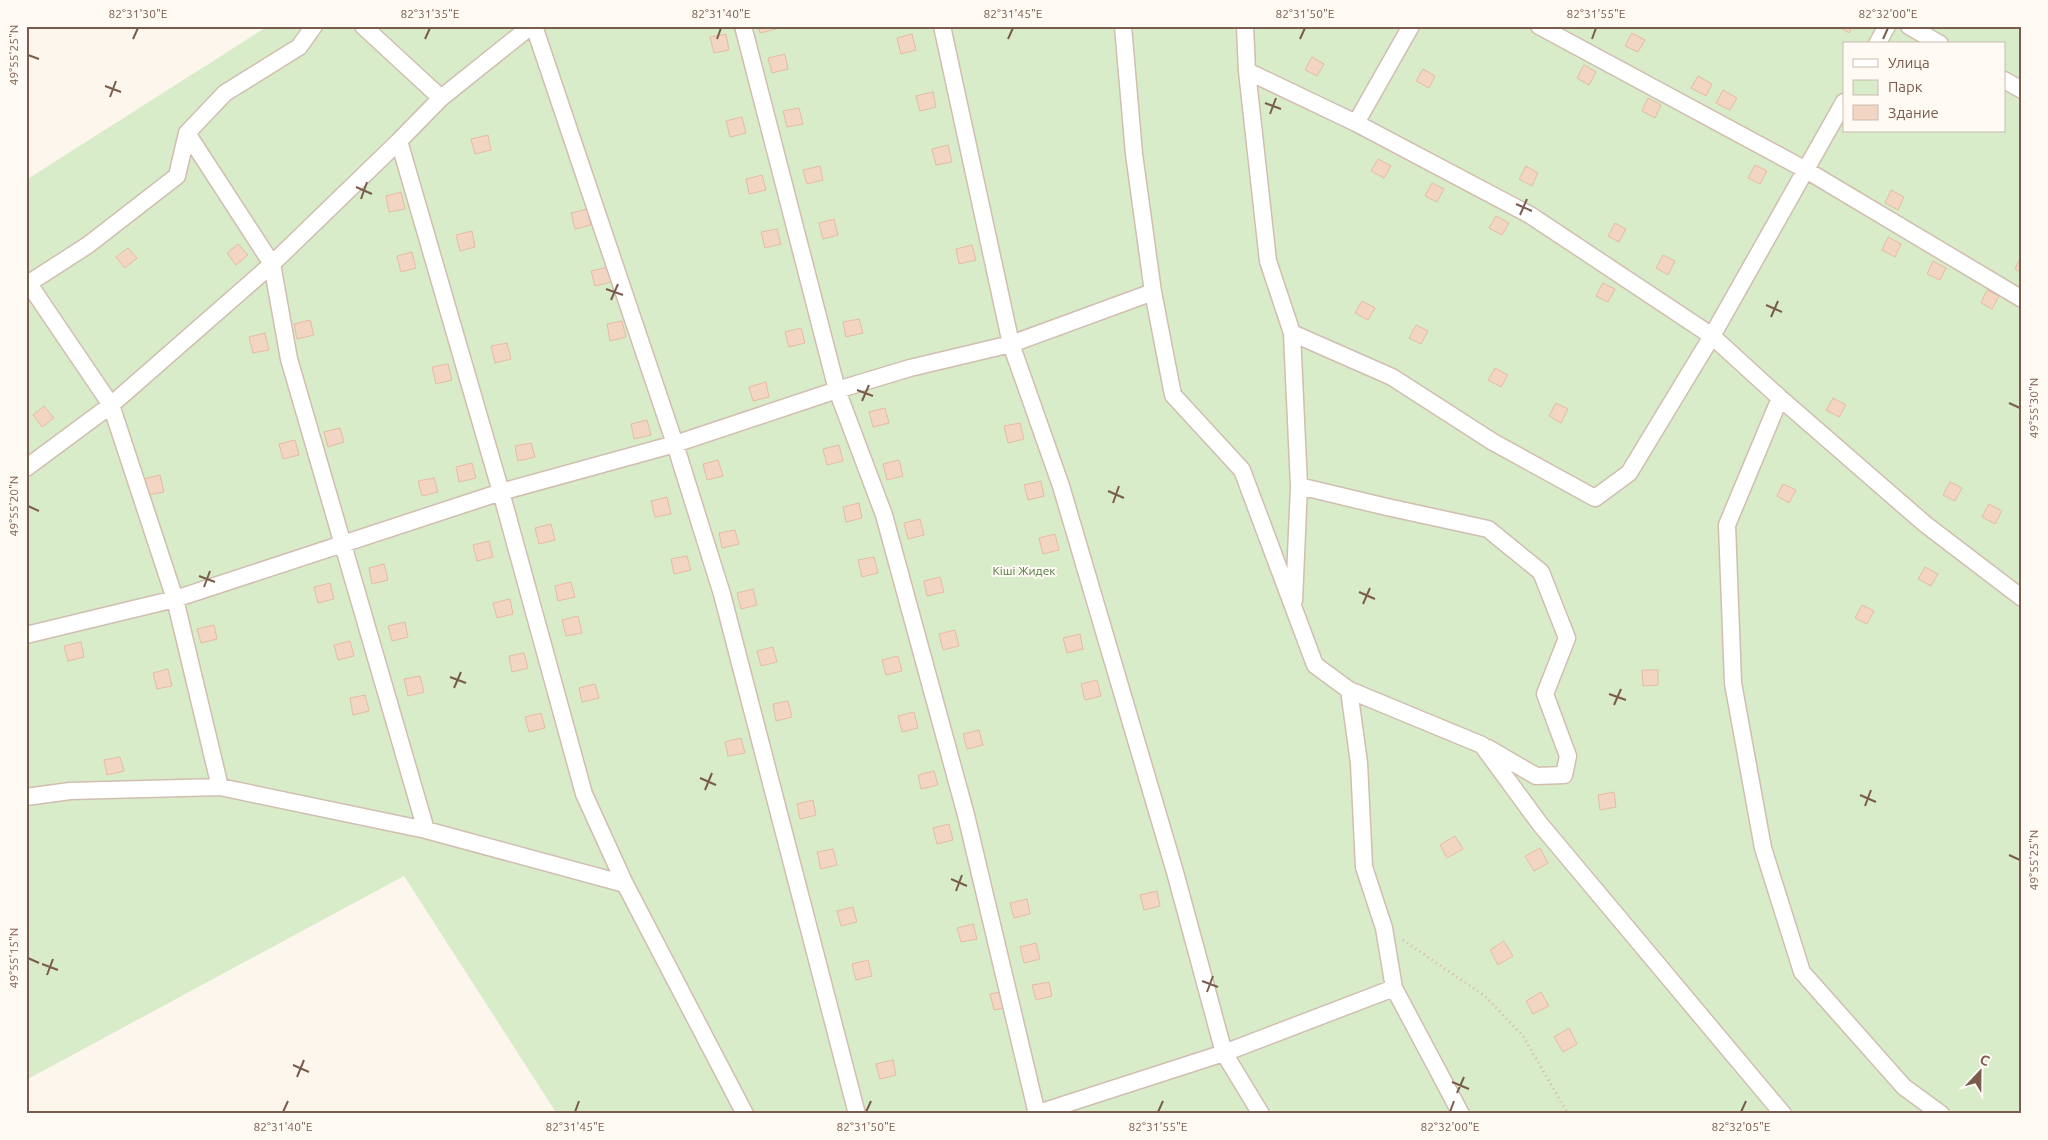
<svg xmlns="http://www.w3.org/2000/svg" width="2048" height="1140" viewBox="0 0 2048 1140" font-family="Ubuntu,sans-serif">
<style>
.green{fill:#d8ecc9;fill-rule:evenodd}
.building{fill:#f3d5c3;stroke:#e6bba3}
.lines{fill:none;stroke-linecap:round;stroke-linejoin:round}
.street-casing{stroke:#d1beb0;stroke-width:19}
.path{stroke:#d9b8a5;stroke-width:3;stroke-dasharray:1 4;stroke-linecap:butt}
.street{stroke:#fff;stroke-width:16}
.ticks{fill:none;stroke:#7a5c4d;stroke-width:2}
.labels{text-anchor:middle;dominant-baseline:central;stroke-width:4;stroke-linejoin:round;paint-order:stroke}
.park-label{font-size:12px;fill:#537a41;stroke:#fffaf3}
.neatline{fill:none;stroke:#7a5c4d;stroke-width:2}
.ticks-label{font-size:12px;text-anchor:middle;fill:#7a5c4d}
</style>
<rect width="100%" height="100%" fill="#fdf6ec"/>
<path class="green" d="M268,26H2022V1114H557L404,876L26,1080V180ZM1844,44H2004V131H1844Z"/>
<path class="building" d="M758,26H775L776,29L760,33Z
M1838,26H1853L1849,33Z
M1632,33L1645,40L1638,52L1625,46Z
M726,34L729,50L714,53L710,37Z
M912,34L916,50L901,54L897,38Z
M785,54L788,69L772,73L768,58Z
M1312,57L1324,64L1317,76L1305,70Z
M1584,65L1596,72L1589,85L1577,78Z
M1423,69L1435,76L1429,88L1416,81Z
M1698,76L1712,84L1706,96L1691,88Z
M1723,90L1737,98L1730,110L1716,103Z
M933,92L936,107L920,111L916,96Z
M1648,98L1661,105L1655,118L1642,111Z
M799,108L803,124L787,127L783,111Z
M742,117L746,133L730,137L726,121Z
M488,135L491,150L475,154L471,139Z
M948,145L952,162L936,165L932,149Z
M1378,159L1391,166L1384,178L1371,171Z
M1755,165L1767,171L1760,184L1748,178Z
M820,166L823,180L807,184L803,170Z
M1526,166L1538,173L1532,186L1519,179Z
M762,175L766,190L749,194L746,179Z
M1432,183L1444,189L1437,202L1425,196Z
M1891,190L1904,197L1898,210L1885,203Z
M401,192L405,209L389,212L386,196Z
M587,209L591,225L575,229L571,213Z
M1496,216L1509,223L1502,235L1489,228Z
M834,219L838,235L823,239L819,223Z
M1615,223L1626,229L1619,242L1608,236Z
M777,229L781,244L765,248L761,232Z
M472,231L475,247L460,251L456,235Z
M1888,237L1901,244L1895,257L1882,250Z
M238,244L248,255L236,265L227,253Z
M972,245L976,260L959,264L956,249Z
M128,248L137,258L125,268L116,257Z
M412,252L416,268L401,272L397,256Z
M1663,255L1675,261L1668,275L1656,268Z
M2021,256H2022V273L2015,269Z
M1933,261L1946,268L1940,280L1927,274Z
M608,267L611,282L595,286L591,271Z
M1603,283L1615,289L1608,302L1596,296Z
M1987,290L1999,296L1992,309L1981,303Z
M1362,301L1375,308L1368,320L1355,313Z
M859,319L863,333L846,337L843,322Z
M310,320L314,335L297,339L294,324Z
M622,321L626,337L610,341L607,324Z
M1416,325L1428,331L1421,344L1409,338Z
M801,328L805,343L789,347L785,332Z
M265,333L269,350L253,353L249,337Z
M507,343L511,359L495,363L491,346Z
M448,364L452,380L436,384L432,367Z
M1495,368L1508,375L1501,387L1488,380Z
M766,382L769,397L753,401L749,387Z
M1833,398L1846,405L1839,417L1826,410Z
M1556,403L1568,409L1561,423L1549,416Z
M44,406L54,418L42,427L33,415Z
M885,408L889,423L873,427L869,412Z
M647,420L651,435L634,439L631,424Z
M1020,423L1024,439L1008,443L1004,426Z
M340,428L344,442L328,447L324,432Z
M295,440L299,455L283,459L279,444Z
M531,443L535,457L518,461L515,446Z
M839,445L843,461L827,465L823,449Z
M718,460L723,476L707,480L703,464Z
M899,460L903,476L887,480L883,464Z
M472,463L476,478L459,482L456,467Z
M160,475L164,492L148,495L144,479Z
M434,478L438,492L422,496L418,481Z
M1041,481L1044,496L1028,500L1024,485Z
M1950,482L1962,488L1955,501L1943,495Z
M1783,484L1796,490L1789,503L1777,496Z
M667,497L671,514L655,517L651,501Z
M859,503L862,518L846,522L843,507Z
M1989,504L2002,511L1995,524L1982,517Z
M920,519L924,535L908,539L904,523Z
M551,524L555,540L539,544L535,528Z
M735,530L739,544L722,548L719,533Z
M1055,534L1059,550L1043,554L1039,538Z
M489,541L493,557L477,561L473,545Z
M687,556L691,570L674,574L671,559Z
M874,557L878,573L862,577L858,560Z
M384,564L388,580L372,584L369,568Z
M1925,567L1938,574L1931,586L1918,579Z
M940,577L944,592L927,596L924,581Z
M571,582L575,597L558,601L555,586Z
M330,583L334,599L318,603L314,587Z
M753,589L757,605L741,609L737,593Z
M510,599L513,614L497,618L493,603Z
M1862,605L1874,611L1867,624L1855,618Z
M578,616L582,633L566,636L562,620Z
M405,622L408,637L392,641L388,626Z
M214,625L217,639L201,643L197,629Z
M955,630L959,646L943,650L939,634Z
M1080,634L1083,649L1067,653L1063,638Z
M350,641L354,656L338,660L334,645Z
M81,642L84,657L68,661L64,646Z
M773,647L777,662L761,666L757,651Z
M524,653L528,668L512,672L509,656Z
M898,656L902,671L886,675L882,660Z
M168,669L172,686L157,689L153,673Z
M1642,670H1658V685L1643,686Z
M420,676L424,692L408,696L404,679Z
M1097,680L1101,696L1085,700L1081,684Z
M595,684L599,698L582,702L579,688Z
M365,695L369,711L353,715L350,698Z
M788,701L792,717L776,721L773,704Z
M914,712L918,728L902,732L898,716Z
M541,713L545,728L529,732L525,717Z
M979,730L983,745L967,749L963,734Z
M741,738L745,753L728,756L725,742Z
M120,757L124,771L107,775L104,760Z
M934,771L938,785L921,789L918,775Z
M1614,792L1616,807L1600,810L1598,795Z
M813,800L816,815L800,819L797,804Z
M949,824L953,840L937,844L933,828Z
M1455,836L1463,849L1447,858L1440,845Z
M1540,848L1548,863L1534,871L1525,856Z
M833,849L837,865L821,869L817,852Z
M1157,891L1160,906L1144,910L1140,895Z
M1027,899L1030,914L1014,918L1010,903Z
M853,907L857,922L841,926L837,911Z
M973,924L977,939L961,942L957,928Z
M1504,941L1513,956L1498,965L1490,950Z
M1036,943L1040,959L1024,963L1020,947Z
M868,960L872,976L856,980L852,964Z
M1049,982L1052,996L1036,1000L1032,985Z
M1006,991L1010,1007L994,1010L990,994Z
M1541,992L1549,1006L1533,1014L1526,1001Z
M1569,1028L1577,1044L1563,1052L1554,1037Z
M893,1060L896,1075L880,1079L876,1064Z"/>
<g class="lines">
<defs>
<path id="street" d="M363,26L441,98
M531,26L441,98L399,141L501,492L584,794L625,884L745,1114
M534,26L675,444L722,594L857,1114
M743,26L837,390L884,515L966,815L1037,1114
M942,26L1011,344L1061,486L1175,872L1224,1053L1261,1114
M1123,26L1134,154L1153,292L1173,395L1242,470L1315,665L1349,690L1482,745L1540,824L1783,1114
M1245,26L1247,71L1268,261L1292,333L1299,486L1294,601
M1539,26L1806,170L2022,299
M1909,26L1940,44
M1877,44L1887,26
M1247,71L1356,123L1530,215L1712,336L1780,398L1925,524L2022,598
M2004,80L2022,90
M1356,123L1411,26
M187,133L272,264L289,359L426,830
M29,284L111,405L175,599L220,787
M26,285L88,245L177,176L187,133L225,93L299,47L314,26
M1292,333L1392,377L1493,442L1595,498L1629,473L1712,336L1844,102
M1780,398L1727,525L1733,683L1763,848L1802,972L1904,1087L1941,1114
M26,468L111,405L272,264L399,141
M1299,486L1387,507L1488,529L1541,572L1567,638L1545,694L1568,756L1564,775L1536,776L1488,748
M26,635L175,599L501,492L675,444L837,390L910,368L1011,344L1153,292
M1349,690L1359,763L1364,867L1384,928L1394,988L1461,1114
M26,797L70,791L220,787L426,830L625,884
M1035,1114L1224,1053L1394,988"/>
</defs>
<use href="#street" class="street-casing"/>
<path class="path" d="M1403,940L1485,996L1523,1036L1568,1114"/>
<use href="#street" class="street"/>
</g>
<path class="ticks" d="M133,39L138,28M425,39L430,28M717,39L721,28M1008,39L1013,28M1300,39L1305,28M1592,39L1596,28M1883,39L1888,28M28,55L39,59M105,86L121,92M110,97L116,81M1265,103L1281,109M1270,114L1276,98M356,187L372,194M361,199L367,182M1516,204L1532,211M1520,215L1527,199M606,289L623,295M611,300L618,284M1766,305L1782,312M1771,317L1778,301M857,390L873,396M862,401L869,385M2009,403L2020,408M1108,491L1124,498M1113,503L1119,486M28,506L39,511M199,576L215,582M204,587L210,571M1359,592L1375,599M1363,604L1370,588M450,677L466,683M454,688L461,672M1609,694L1626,700M1614,705L1621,689M700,778L716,785M705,790L712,773M1860,795L1876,802M1865,806L1871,790M2009,855L2020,860M951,879L967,886M956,891L962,875M28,958L39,963M42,964L58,970M47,975L53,959M1202,981L1218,987M1207,992L1213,976M293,1065L309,1072M297,1077L304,1060M1452,1082L1469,1089M1457,1093L1464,1077M283,1112L288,1101M575,1112L579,1101M866,1112L871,1101M1158,1112L1163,1101M1450,1112L1454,1101M1741,1112L1746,1101"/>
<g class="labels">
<g class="park-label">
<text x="1024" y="570">Кіші Жидек</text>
</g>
</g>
<rect width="2048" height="1140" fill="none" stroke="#fffaf3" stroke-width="55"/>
<rect x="1843" y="42" width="162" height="90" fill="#fffaf3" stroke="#cabbb1"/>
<rect x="1853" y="59" width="25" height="8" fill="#ffffff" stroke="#cabbb1"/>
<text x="1888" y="68" font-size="15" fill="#7a5c4d">Улица</text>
<rect x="1853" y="80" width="25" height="15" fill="#d8ecc9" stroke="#cabbb1"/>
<text x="1888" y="92" font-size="15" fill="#7a5c4d">Парк</text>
<rect x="1853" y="105" width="25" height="15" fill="#f3d5c3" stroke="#cabbb1"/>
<text x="1888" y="118" font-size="15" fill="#7a5c4d">Здание</text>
<g transform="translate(1980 1072) rotate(22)" stroke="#fffaf3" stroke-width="4" paint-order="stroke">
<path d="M0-4L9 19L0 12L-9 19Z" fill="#7a5c4d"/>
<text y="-8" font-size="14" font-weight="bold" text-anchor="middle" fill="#7a5c4d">С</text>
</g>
<rect x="28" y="28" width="1992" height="1084" class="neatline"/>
<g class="ticks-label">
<text x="138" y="18">82°31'30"E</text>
<text x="430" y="18">82°31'35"E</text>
<text x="721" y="18">82°31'40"E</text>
<text x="1013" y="18">82°31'45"E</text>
<text x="1305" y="18">82°31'50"E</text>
<text x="1596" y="18">82°31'55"E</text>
<text x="1888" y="18">82°32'00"E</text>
<text transform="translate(14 55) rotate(-90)" y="4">49°55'25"N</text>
<text transform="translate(2034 408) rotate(-90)" y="4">49°55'30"N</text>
<text transform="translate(14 506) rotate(-90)" y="4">49°55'20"N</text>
<text transform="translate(2034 860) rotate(-90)" y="4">49°55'25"N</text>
<text transform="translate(14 958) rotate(-90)" y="4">49°55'15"N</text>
<text x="283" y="1131">82°31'40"E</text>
<text x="575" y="1131">82°31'45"E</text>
<text x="866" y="1131">82°31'50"E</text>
<text x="1158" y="1131">82°31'55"E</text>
<text x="1450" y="1131">82°32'00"E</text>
<text x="1741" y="1131">82°32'05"E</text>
</g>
</svg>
